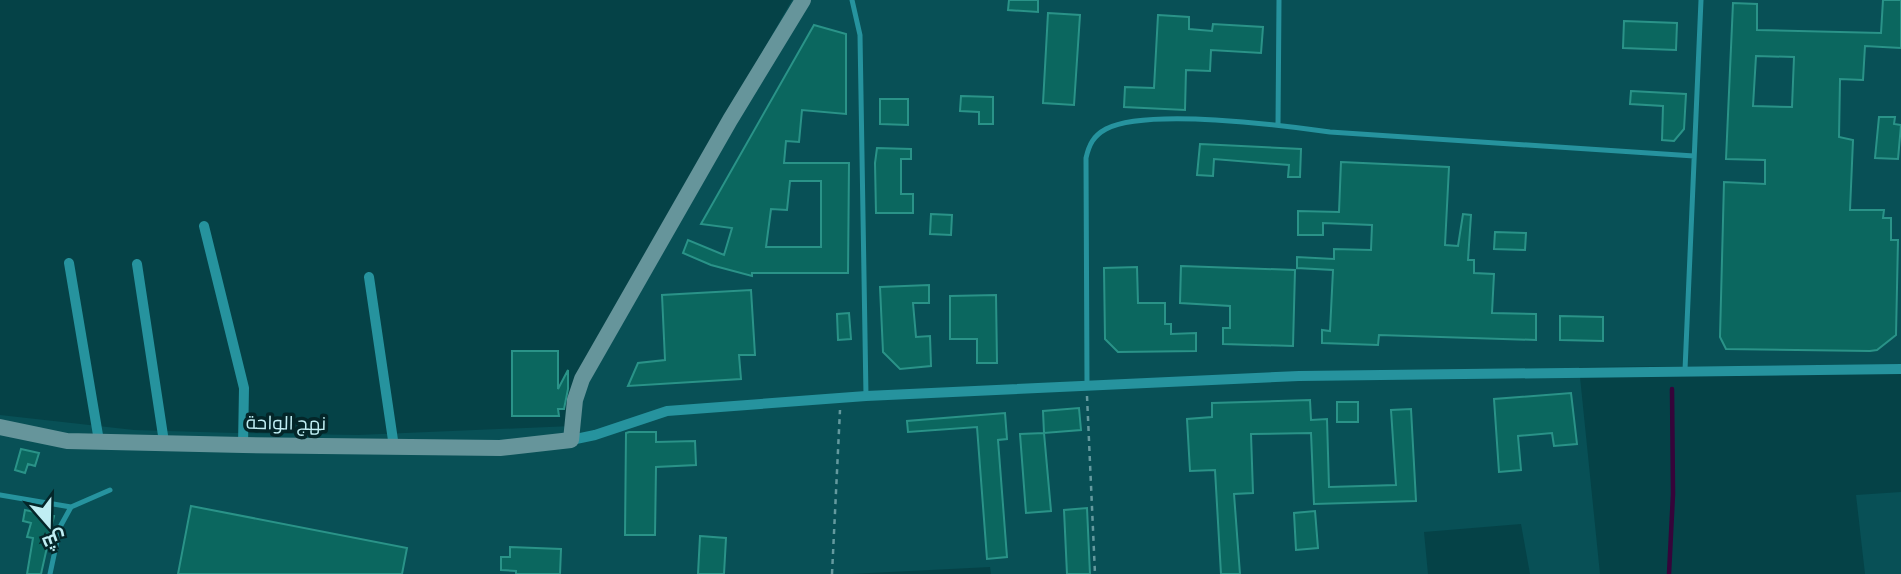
<svg xmlns="http://www.w3.org/2000/svg" width="1901" height="574" viewBox="0 0 1901 574" font-family="'Sofia Sans Condensed',Cairo,sans-serif">
<style>
.built{fill:#085056}
.lines{fill:none;stroke-linecap:round;stroke-linejoin:round}
.stream{stroke:#36043a;stroke-width:4.5}
.building{fill:#0b675f;stroke:#2a9388;stroke-width:2;fill-rule:evenodd}
.path{stroke:#64999e;stroke-width:2.5;stroke-dasharray:5 5;stroke-linecap:butt}
.lane{stroke:#26939e;stroke-width:5}
.street{stroke:#26939e;stroke-width:10}
.secondary{stroke:#66959b;stroke-width:16}
.labels{text-anchor:middle;dominant-baseline:central;stroke-width:7;stroke-linejoin:round;paint-order:stroke}
.street-label{font-size:19px;fill:#c0eef3;stroke:#042629}
</style>
<rect width="100%" height="100%" fill="#054247"/>
<path class="built" d="M792,0H1901V365L1579,367L1600,574H1530L1521,524L1424,532L1428,574H991L990,567L850,574H0V415L134,430L235,433L358,435L572,426V412L639,268Z
M1901,492V574H1865L1856,495Z"/>
<g class="lines">
<path class="stream" d="M1669,574L1673,494L1672,389"/>
</g>
<path class="building" d="M1009,0H1038V12L1008,10Z
M1883,0H1901V48L1865,46L1863,80L1840,79L1839,137L1853,140L1850,210H1884L1883,218H1891V240H1898L1896,335L1877,350L1870,351L1726,349L1720,337L1724,182L1765,184V160L1726,159L1733,3L1757,4V30L1881,33ZM1756,56L1794,57L1792,107L1753,106Z
M1048,13L1080,15L1074,105L1043,103Z
M1158,15L1189,17V29L1212,31L1213,24L1263,27L1261,53L1211,50L1210,71L1186,70L1185,110L1124,107L1125,87L1154,88Z
M1624,21L1677,23L1676,50L1623,48Z
M814,25L846,34V114L802,110L799,142L786,141L784,163H849L848,273H752V276L711,265L683,253L688,240L724,255L732,228L701,224ZM790,181H821V247H766L771,209L787,210Z
M1631,91L1686,94L1684,129L1674,141L1662,140L1663,106L1630,104Z
M961,96L993,97V124H979V112L960,111Z
M880,99H908V125L880,124Z
M1879,117H1895L1894,124L1901,125L1898,159L1875,158Z
M1200,144L1301,149L1300,177H1288L1289,165L1214,159L1213,176L1197,175Z
M877,148L911,149V159H901V194H913V213H876L875,163Z
M1341,162L1449,167L1445,245L1458,246L1463,214L1471,215L1468,260H1474V273L1494,274L1492,313L1536,314V340L1379,335L1378,345L1322,343V330L1330,331L1333,270L1297,268V257L1334,259V249L1371,250L1372,225L1323,223V235H1298V211L1339,212Z
M931,214L952,215L951,235L930,234Z
M1495,232L1526,233L1525,250L1494,249Z
M1181,266L1295,270L1293,346L1223,344V328H1230V306L1180,303Z
M1137,267L1138,303H1165V324H1171V334L1196,333V351L1118,352L1105,339L1104,268Z
M929,285V303H913L916,337L930,336L931,366L900,369L883,352L880,287Z
M751,290L755,355H739L741,379L628,386L638,363L665,360L662,295Z
M996,295L997,363H977V339H950V296Z
M849,313L851,339L838,340L837,314Z
M1560,316L1603,317V341L1560,340Z
M512,351H558V389L568,370V389L564,409H558L559,416H512Z
M1571,393L1577,444L1554,446L1552,433L1518,436L1521,470L1499,472L1494,399Z
M1310,400L1311,420L1327,419L1329,487L1396,485L1391,410L1411,409L1416,501L1314,504L1311,433L1251,434L1253,493L1234,494L1240,574H1221L1215,470L1190,471L1187,419L1212,417V403Z
M1337,402H1358V422H1337Z
M1079,408L1081,430L1044,433L1043,411Z
M1005,413L1007,439L998,440L1007,557L987,559L977,427L908,432L907,421Z
M629,432H656V442L695,441L696,465L656,467L655,535H625L626,433Z
M1044,433L1051,511L1026,513L1020,434Z
M21,449L39,453L35,466L28,464L25,473L15,470Z
M191,506L407,548L402,574H178Z
M1087,508L1090,574H1067L1064,510Z
M25,510L54,516L41,574H27L33,538L27,537L31,523L23,521Z
M1315,511L1318,548L1296,550L1294,513Z
M700,536L726,538L724,574H698Z
M510,547L561,549L560,574H516V571L501,570V557H510Z"/>
<g class="lines">
<path class="path" d="M1087,396L1095,574
M832,574L840,410"/>
<path class="lane" d="M852,0L860,35L866,396
M1278,125L1279,0
M1685,370L1701,0
M1087,385L1086,158C1089,145 1093,136 1106,129C1147,108 1282,125 1330,132L1694,156
M0,495L71,507
M50,574L60,527L71,507L110,490"/>
<path class="street" d="M204,226L244,388L243,445
M69,263L99,441
M137,264L164,442
M369,277L394,447
M571,440L595,435L667,411L866,396L1299,376L1901,369"/>
<path class="secondary" d="M0,427L67,441L243,445L500,448L571,440L575,400L582,379L730,120L803,0"/>
</g>
<g class="labels">
<g class="street-label">
<text transform="translate(286 424) rotate(1)">نهج الواحة</text>
</g>
</g>
<g transform="translate(49 525) rotate(160)" stroke="#042629" stroke-width="5" paint-order="stroke">
<path d="M0-5L12 26L0 18L-12 26Z" fill="#c0eef3"/>
<text y="-10" font-size="19" font-weight="bold" text-anchor="middle" fill="#c0eef3">ش</text>
</g>
</svg>
